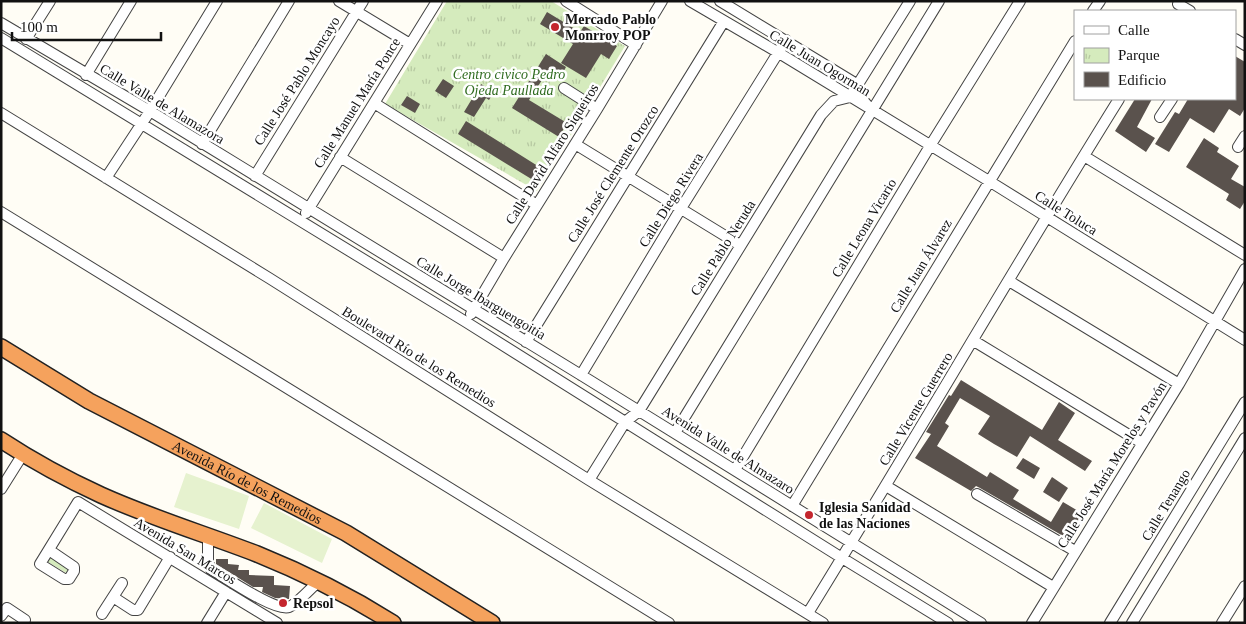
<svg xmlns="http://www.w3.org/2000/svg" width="1246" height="624" viewBox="0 0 1246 624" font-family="'Times New Roman',serif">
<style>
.park{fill:url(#park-tufts)}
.pitch{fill:#e6f2cf}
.building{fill:#5a524d}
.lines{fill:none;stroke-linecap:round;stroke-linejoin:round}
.minor-casing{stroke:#444;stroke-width:12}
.highway-casing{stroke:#222;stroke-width:18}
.minor{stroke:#fff;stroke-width:10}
.highway{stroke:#f5a25d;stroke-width:15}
.poi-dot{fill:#c4262e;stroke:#fff;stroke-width:2}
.labels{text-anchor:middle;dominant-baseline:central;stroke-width:5;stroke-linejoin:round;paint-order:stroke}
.poi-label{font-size:14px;font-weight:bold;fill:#111;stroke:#fff;text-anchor:start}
.street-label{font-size:14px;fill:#111;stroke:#fff}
.park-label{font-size:14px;font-style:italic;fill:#2f6b1f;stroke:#fff}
</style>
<defs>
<pattern id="park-tufts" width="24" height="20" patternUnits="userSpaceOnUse" patternTransform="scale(1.25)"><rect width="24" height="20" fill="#d5ebbd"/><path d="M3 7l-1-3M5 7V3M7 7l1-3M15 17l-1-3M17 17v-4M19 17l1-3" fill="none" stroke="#b6c8a1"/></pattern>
</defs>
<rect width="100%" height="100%" fill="#fffdf5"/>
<path class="park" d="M447,1H551L625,46L537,191L385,104Z
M50,557H52L70,570L68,574L48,562L47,560Z"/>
<path class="pitch" d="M186,473L249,496L239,529L174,507Z
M264,503L332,539L322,563L251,528Z"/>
<path class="building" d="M547,12L580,32L584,26L617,46L609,59L601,54L586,78L561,63L573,44L540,24Z
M546,54L566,67L562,74L544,77L529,100L567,123L559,137L512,108Z
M1235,56L1245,62V108L1240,116L1229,109L1214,133L1190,118L1169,152L1155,144L1175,112L1179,114L1188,99H1235Z
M443,79L454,86L446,98L435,91Z
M481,84L494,92L489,100L486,98L474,117L464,112Z
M407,96L420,104L415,113L401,105Z
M1135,99H1152L1137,127L1155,138L1146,152L1115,131Z
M466,121L541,168L533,180L458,134Z
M1204,138L1219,148L1217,152L1239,166L1231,179L1245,187V201L1240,209L1226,200L1229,194L1186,167Z
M961,380L1042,430L1059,402L1075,413L1058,440L1092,461L1085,471L1030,436L1017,457L994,444L978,434L990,416L960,398L945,423L949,426L937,446L987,477L990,472L1019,490L1013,499L1051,522L1063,502L1085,515L1070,540L980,488L976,486L971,491L915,458L931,434L926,432L949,395L951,396Z
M1023,458L1040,468L1034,479L1016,468Z
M1052,477L1068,488L1059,502L1043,492Z
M216,559H228V564L239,565L238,570H249V575L274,576V585L290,586L289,599L275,598L262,592L263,587H253L216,564Z"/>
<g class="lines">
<defs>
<path id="minor" d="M339,1L410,44
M566,1L636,45
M690,1L779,53L989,181L1245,340
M720,1L858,85C859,94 862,100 868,106
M1178,4L1190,11
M1093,11L1100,1
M1,23L150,111L581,375L981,623
M1,38L466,322L842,558L948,623
M26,39L50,1
M1235,39L1245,45
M86,75L131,1
M564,88L597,109
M374,103L537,205
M1,113L269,278L589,480L823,623
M1160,117L1172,99
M202,144L289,1
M575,144L740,245
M1238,147L1245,136
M1084,156L1245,255
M340,157L504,258
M255,176L363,1
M106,178L150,111L217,1
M1,212L669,623
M306,213L437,1
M1009,281L1179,384
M471,314L504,258L597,109L662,1
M974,341L1142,443
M526,342L724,21
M581,375L680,210L786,40
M675,433L939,1
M735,470L930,146L1020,1
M589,480L625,422L639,411L821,115L834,101L850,97L910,1
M886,486L1053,587
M1,489L23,454
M977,494L1075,551
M792,506L1075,41
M208,537V563L211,569C225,577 275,612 289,607C297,604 311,588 318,582
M49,550L74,567V571L69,579H64L40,564L78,502L277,623
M113,597L133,610H138L170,557
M808,613C913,443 1013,269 1119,99
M102,614L122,583
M1,616L7,608L25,620L23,623
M207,623L226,592
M1032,623L1179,384L1245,269
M1110,623L1245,402
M1132,623L1245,438
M1222,623L1245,586"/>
<g id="highway">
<path id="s1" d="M1,347L89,401L346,533L492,623"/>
<path d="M1,440C33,461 66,479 101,495C152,518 205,534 257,554C304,573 350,596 393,623"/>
</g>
</defs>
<use href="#minor" class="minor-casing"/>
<use href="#highway" class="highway-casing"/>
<use href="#minor" class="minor"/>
<use href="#highway" class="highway"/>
</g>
<g class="poi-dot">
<circle cx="555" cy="27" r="5"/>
<circle cx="809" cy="515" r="5"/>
<circle cx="283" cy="603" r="5"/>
</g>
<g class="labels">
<g class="poi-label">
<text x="565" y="19">Mercado Pablo<tspan x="565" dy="16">Monrroy POP</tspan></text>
<text x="819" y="507">Iglesia Sanidad<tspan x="819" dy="16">de las Naciones</tspan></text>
<text x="293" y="603">Repsol</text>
</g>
<g class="street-label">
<text transform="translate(820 63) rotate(31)">Calle Juan Ogorman</text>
<text transform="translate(297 81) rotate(-58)">Calle José Pablo Moncayo</text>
<text transform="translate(357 103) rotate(-58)">Calle Manuel María Ponce</text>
<text transform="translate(162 104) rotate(31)">Calle Valle de Alamazora</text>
<text transform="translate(552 154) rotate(-58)">Calle David Alfaro Siqueiros</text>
<text transform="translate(613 174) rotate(-58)">Calle José Clemente Orozco</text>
<text transform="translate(671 200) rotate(-58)">Calle Diego Rivera</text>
<text transform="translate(1066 213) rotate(32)">Calle Toluca</text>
<text transform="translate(864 228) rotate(-59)">Calle Leona Vicario</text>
<text transform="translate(723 248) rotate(-58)">Calle Pablo Neruda</text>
<text transform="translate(921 266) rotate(-59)">Calle Juan Álvarez</text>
<text transform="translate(481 298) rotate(31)">Calle Jorge Ibarguengoitia</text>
<text transform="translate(419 357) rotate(32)">Boulevard Río de los Remedios</text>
<text transform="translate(916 409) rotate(-59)">Calle Vicente Guerrero</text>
<text transform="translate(728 450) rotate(32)">Avenida Valle de Almazaro</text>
<text transform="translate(1112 465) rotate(-58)">Calle José María Morelos y Pavón</text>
<text stroke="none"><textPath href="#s1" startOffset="281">Avenida Río de los Remedios</textPath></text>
<text transform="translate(1166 505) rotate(-59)">Calle Tenango</text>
<text transform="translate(185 551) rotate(31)">Avenida San Marcos</text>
</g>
<g class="park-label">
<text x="509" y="74">Centro civico Pedro<tspan x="509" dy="16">Ojeda Paullada</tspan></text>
</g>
</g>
<rect width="1246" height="624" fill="none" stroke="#111111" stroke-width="5"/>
<rect x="1074" y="10" width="162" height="90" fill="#ffffff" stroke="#a0a0a0"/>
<rect x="1084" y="26" width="25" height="8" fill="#ffffff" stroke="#a0a0a0"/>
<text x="1118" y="35" font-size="15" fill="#111111">Calle</text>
<rect x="1084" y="48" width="25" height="15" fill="url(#park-tufts)" stroke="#a0a0a0"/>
<text x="1118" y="60" font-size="15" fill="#111111">Parque</text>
<rect x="1084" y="72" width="25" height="15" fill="#5a524d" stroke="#a0a0a0"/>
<text x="1118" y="85" font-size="15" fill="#111111">Edificio</text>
<path d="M12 32v8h149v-8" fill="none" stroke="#111111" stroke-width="2.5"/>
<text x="20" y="32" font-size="15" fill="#111111" stroke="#ffffff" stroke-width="4" paint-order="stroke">100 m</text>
</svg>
